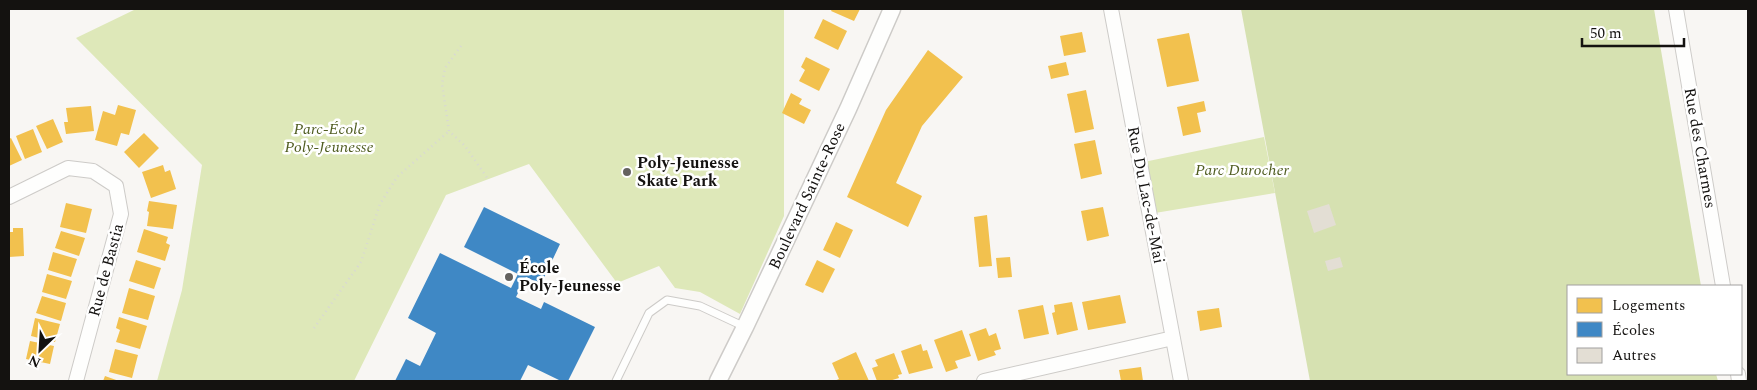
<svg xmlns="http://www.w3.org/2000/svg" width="1757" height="390" viewBox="0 0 1757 390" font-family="Spectral,serif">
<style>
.green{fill:#dee8b9}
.forest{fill:#d6e1b1}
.homes{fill:#f2c14e}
.schools{fill:#3f88c5}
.building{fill:#e3ded4}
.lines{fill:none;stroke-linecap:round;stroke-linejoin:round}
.service-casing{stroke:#cdcbc8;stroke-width:9}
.minor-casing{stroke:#cdcbc8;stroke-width:16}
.tertiary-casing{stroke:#cdcbc8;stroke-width:19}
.path{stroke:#d8d7d5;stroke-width:2.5;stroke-dasharray:1 4;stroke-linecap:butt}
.service{stroke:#fefefd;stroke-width:7}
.minor{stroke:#fefefd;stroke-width:14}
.tertiary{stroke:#fefefd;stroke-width:16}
.poi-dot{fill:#64625f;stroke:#fff;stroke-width:2}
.labels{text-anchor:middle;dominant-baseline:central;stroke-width:5;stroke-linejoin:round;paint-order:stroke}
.park-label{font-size:16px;font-style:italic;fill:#505d21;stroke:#fff}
.street-label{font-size:16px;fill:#141210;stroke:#fff}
.poi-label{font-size:16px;font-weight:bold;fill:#141210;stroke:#fff;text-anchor:start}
</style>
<rect width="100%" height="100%" fill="#f8f6f3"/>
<path class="green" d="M136,9H784V216L740,314L700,292L675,288L659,266L617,283L529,164L446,195L354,381H157L182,290L202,165L76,38Z
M1264,137L1275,193L1149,214L1139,163Z"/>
<path class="forest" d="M1241,9H1654L1701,286H1568V374H1716L1718,381H1310Z"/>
<path class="homes" d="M832,9H860L854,21L831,11Z
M823,19L847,31L838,50L814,38Z
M1082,32L1086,52L1064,56L1060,36Z
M1189,33L1199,81L1167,87L1157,39Z
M928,50L963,77L922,126L896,183L922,196L908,227L847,197L886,110Z
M806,57L830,69L819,91L799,81L805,70L801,67Z
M1066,62L1069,75L1051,79L1048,66Z
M1086,90L1094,129L1075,133L1067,94Z
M791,93L802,99L799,104L811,110L804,124L782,113Z
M1204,101L1206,111L1197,113L1201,132L1183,136L1177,107Z
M118,105L136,110L129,135L121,133L117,146L95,140L103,111L115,115Z
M91,106L94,131L66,134L64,122H68L66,108Z
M53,119L63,142L47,149L36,126Z
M33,129L42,152L25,159L16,136Z
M144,133L159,148L139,168L124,152Z
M11,138L22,160L9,166V139Z
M1095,140L1102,174L1081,179L1074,144Z
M163,165L165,172L170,170L176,189L151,198L142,172Z
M149,201L177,205L173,229L147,226L149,212L147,211Z
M66,203L92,209L86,233L60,227Z
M1103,207L1109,236L1087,241L1081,211Z
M987,215L992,266L979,267L974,217Z
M836,222L853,230L840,258L823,250Z
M13,228H23L24,256L9,257V232H13Z
M144,229L168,237L166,243L170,245L165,261L137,252Z
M61,231L85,238L79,256L55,248Z
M53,252L77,259L71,277L48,270Z
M1010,257L1012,277L998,278L996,258Z
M136,260L161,268L154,289L129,281Z
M817,260L835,269L823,293L805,285Z
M47,274L72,281L66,299L42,292Z
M129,288L155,296L148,320L122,313Z
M1120,295L1126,323L1088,330L1082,302Z
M42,296L66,303L61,321L36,313Z
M1072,302L1078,330L1057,335L1052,313L1055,312L1054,305Z
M1043,305L1049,334L1024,339L1018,310Z
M1219,308L1222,327L1200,331L1197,311Z
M119,317L147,326L140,349L116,342L120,330L116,328Z
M35,318L60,324L55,342L31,336Z
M986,328L989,336L996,333L1001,349L994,351L996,355L978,361L969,334Z
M962,330L971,356L955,361L958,368L946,372L934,340Z
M30,341L54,346L50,364L26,359Z
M921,344L923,351L927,350L933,368L909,374L901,351Z
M115,349L138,355L132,378L109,372Z
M856,352L869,381H834L839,379L832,363Z
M894,353L902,374L898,375L899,378L889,381H877L872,368L878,366L875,360Z
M1141,367L1143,381H1121L1119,370Z
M105,376L119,381H103Z"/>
<path class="schools" d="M484,207L560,244L541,284L526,277L516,297L541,309L544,302L595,327L568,381H561L528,365L520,381H395L406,359L420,366L436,333L408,318L440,253L511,288L518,274L464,247Z"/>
<path class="building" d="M1329,204L1336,225L1314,233L1307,211Z
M1340,257L1343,267L1328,271L1325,261Z"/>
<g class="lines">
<defs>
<path id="service" d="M616,381L649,313L667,300L700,306L745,327"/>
<path id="minor" d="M1111,9L1181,381
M1676,9L1723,286
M9,197L68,168L93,171L116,186L121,214L76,381
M1738,374L1739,381
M984,381L1173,338"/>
<path id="tertiary" d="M718,381L745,327L848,109L892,9"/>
</defs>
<use href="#service" class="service-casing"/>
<use href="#minor" class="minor-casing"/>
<use href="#tertiary" class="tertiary-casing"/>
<path class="path" d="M461,46L445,68L442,84L449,131L465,146L488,179
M314,328L361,262L380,204L397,177L449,131"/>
<use href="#service" class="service"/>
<use href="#minor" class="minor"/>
<use href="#tertiary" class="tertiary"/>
</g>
<g class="poi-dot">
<circle cx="627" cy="172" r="5"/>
<circle cx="509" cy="277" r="5"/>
</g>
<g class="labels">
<g class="park-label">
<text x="329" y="129">Parc-École<tspan x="329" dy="18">Poly-Jeunesse</tspan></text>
<text x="1242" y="170">Parc Durocher</text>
</g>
<g class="street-label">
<text transform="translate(1700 148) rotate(80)">Rue des Charmes</text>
<text transform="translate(1146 195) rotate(79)">Rue Du Lac-de-Mai</text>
<text transform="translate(807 196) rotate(-65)">Boulevard Sainte-Rose</text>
<text transform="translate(106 270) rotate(-75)">Rue de Bastia</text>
</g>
<g class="poi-label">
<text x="637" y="163">Poly-Jeunesse<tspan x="637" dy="18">Skate Park</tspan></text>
<text x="519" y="268">École<tspan x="519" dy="18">Poly-Jeunesse</tspan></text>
</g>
</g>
<rect width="1757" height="390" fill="none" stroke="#141210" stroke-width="20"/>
<rect x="1567" y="285" width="175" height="90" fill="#ffffff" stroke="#a1a09f"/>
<rect x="1577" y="298" width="25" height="15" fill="#f2c14e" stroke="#a1a09f"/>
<text x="1612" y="310" font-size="15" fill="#141210">Logements</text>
<rect x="1577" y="322" width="25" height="15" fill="#3f88c5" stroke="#a1a09f"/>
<text x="1612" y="335" font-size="15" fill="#141210">Écoles</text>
<rect x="1577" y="348" width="25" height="15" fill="#e3ded4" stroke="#a1a09f"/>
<text x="1612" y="360" font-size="15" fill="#141210">Autres</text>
<g transform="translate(40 350) rotate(205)" stroke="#ffffff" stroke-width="4" paint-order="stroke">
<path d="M0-4L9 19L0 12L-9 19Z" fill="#141210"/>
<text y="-8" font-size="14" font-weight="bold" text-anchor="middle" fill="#141210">N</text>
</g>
<path d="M1582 38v8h102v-8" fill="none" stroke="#141210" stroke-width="2.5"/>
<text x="1590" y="38" font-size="15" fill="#141210" stroke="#ffffff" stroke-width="4" paint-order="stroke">50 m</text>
</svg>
